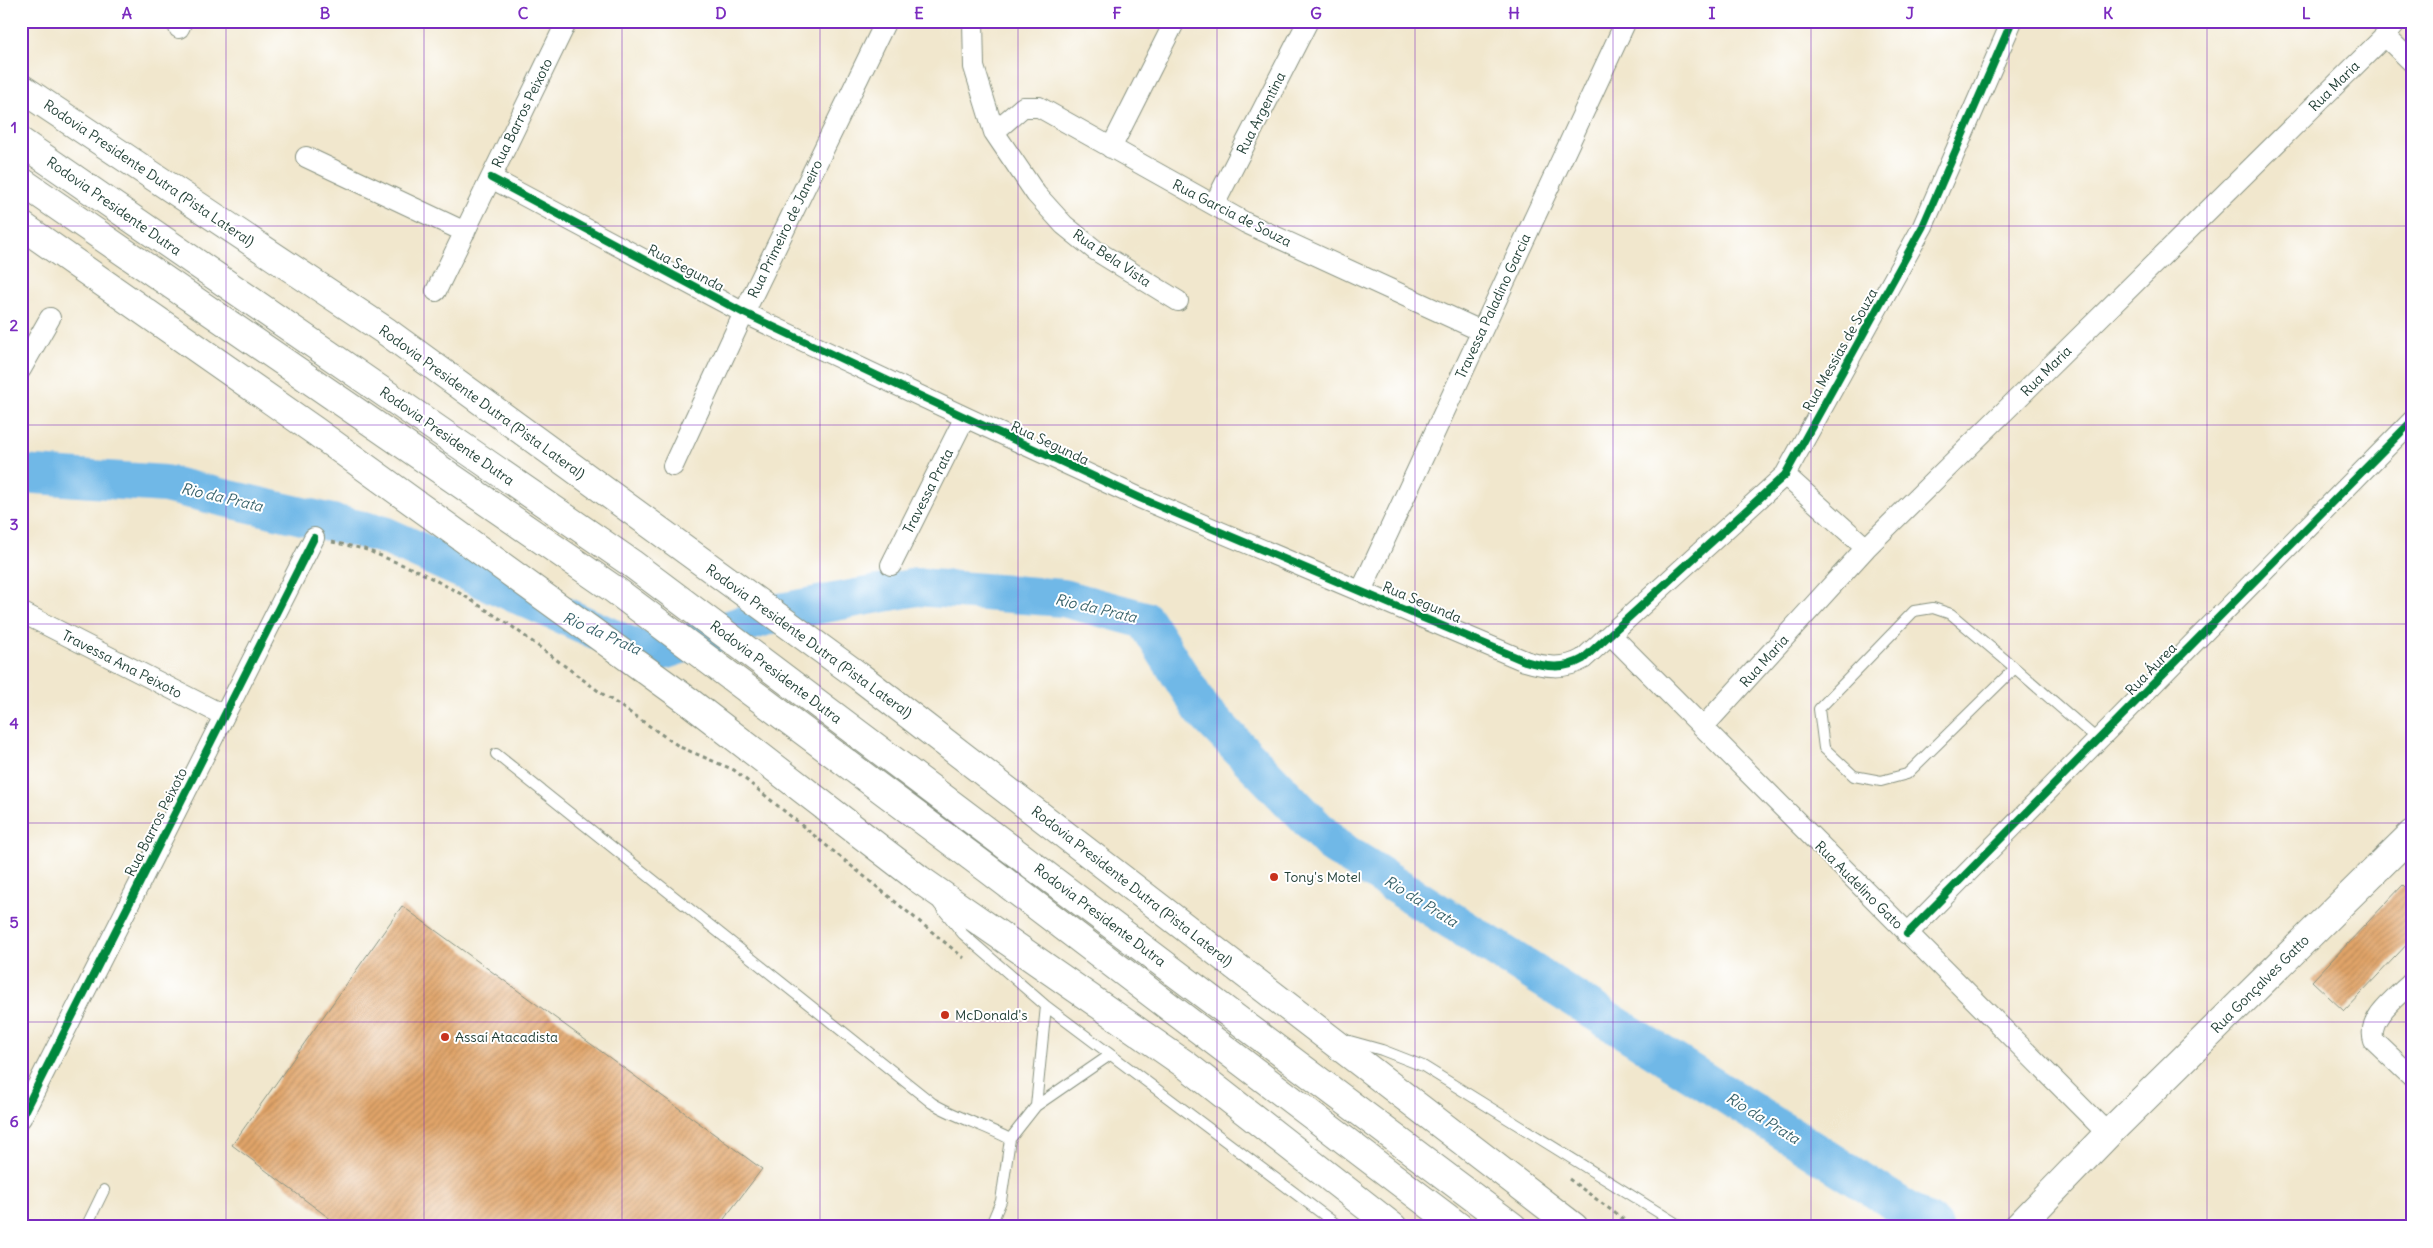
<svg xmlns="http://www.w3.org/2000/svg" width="2433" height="1248" viewBox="0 0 2433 1248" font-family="Delius,sans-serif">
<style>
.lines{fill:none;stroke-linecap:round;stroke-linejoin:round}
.river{stroke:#6fb8e7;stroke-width:38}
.building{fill:url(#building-hatch)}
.lane-casing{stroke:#889280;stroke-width:12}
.street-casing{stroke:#889280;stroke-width:22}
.secondary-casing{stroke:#889280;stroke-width:30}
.highway-casing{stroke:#889280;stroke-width:30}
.path{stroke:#889280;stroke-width:3;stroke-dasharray:4 4;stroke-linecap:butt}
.lane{stroke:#fff;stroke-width:10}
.street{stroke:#fff;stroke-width:20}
.secondary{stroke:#fff;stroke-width:28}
.highway{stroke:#fff;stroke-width:28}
.cycleway-casing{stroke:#fff;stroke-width:11}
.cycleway{stroke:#00873e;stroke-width:8}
.grid{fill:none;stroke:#7b2cbf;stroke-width:1;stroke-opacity:0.55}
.poi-dot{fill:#c8321e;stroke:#fff;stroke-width:2}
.labels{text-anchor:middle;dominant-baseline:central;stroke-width:4;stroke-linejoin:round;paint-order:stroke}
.street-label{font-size:14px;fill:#1f3d34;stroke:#fff}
.poi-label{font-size:14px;fill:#1f3d34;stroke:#fff;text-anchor:start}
.water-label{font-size:15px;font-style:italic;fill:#37626a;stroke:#fff}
.neatline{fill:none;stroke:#7b2cbf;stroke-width:2}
.grid-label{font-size:16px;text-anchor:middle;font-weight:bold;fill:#7b2cbf}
</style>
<defs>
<pattern id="building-hatch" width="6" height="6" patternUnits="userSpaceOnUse" patternTransform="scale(1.25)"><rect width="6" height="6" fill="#e1a469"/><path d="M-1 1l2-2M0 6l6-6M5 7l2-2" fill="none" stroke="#b68757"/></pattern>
</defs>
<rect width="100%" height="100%" fill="#fff"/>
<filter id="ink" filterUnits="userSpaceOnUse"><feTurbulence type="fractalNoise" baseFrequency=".02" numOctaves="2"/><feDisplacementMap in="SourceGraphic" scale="10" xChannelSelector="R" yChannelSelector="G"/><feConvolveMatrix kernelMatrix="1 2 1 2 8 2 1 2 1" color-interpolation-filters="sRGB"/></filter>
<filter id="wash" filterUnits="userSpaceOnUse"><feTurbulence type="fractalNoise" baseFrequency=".0096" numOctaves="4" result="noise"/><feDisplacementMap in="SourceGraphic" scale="20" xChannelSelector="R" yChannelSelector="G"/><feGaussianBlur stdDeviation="1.12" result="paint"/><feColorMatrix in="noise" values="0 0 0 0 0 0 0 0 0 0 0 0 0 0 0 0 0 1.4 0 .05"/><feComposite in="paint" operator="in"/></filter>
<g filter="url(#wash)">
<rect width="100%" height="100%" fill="#f1e7cd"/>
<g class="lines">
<path class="river" d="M21,474L165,484L384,535L651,655L780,612L917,587L1063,598L1145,620L1202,710L1334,846L1934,1227"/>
</g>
<g id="blocks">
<path class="building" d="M2403,885L2412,894V939L2344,1011L2312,981Z
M402,906L762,1169L718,1227H341L232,1145Z"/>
</g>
</g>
<g filter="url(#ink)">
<use href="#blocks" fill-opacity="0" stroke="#889280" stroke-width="1"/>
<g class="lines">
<defs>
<path id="lane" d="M1933,608L1951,614L2015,668L1907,774L1881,781L1854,776L1824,748L1819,709L1914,611Z
M2015,668L2098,740
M496,754L932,1103C957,1118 984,1125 1010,1139L1036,1106L1110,1055
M939,905L963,934L1046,1006L1340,1227
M1346,1040L1382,1050L1423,1066L1682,1227
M1036,1106L1046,1006
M86,1227L104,1190
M990,1227L1001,1201L1010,1139"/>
<path id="street" d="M973,21L974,67L994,132L1036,194L1064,225L1095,250L1178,301
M179,28L182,21
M2385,36L2412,62
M994,132L1023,107H1039L1246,223L1481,331
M1111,148L1175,21
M306,157L465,232
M491,178L744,313L965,417L1140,498L1525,661C1545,667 1564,670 1583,659L1785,475L1923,226L2012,21
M1214,205L1308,21
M436,291L567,21
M21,369L50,318
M673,466L744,313L886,21
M1785,475L1866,548
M891,565L965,417
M1361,591L1626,21
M21,612L223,715
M1611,635L2108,1134
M1703,727L1866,548L2385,36L2397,21
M1907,934L2412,421
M2412,982C2397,997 2366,1018 2374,1041L2412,1077
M21,1118L314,538"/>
<path id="secondary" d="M2018,1227L2108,1134L2412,834"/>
<path id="highway" d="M21,88L387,332L860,677L1574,1227
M21,142L631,563L1513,1227
M21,181L615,590L988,869L1459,1227
M21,225L315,431L687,700L919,879L1186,1065L1393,1227"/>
</defs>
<use href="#lane" class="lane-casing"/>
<use href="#street" class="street-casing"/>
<use href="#secondary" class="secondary-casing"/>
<use href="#highway" class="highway-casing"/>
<path class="path" d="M332,542L364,549L418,571L463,595L510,625L597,690L680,747L734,770L964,958
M1569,1179L1634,1227"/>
<use href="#lane" class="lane"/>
<use href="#street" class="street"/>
<use href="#secondary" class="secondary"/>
<use href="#highway" class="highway"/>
<defs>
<path id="cycleway" d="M491,178L744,313L965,417L1140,498L1525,661C1545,667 1564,670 1583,659L1785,475L1923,226L2012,21
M1907,934L2412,421
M21,1118L314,538"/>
</defs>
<use href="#cycleway" class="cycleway-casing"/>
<use href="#cycleway" class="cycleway"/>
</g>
</g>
<path class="grid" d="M226,21V1227M424,21V1227M622,21V1227M820,21V1227M1018,21V1227M1217,21V1227M1415,21V1227M1613,21V1227M1811,21V1227M2009,21V1227M2207,21V1227M21,226H2412M21,425H2412M21,624H2412M21,823H2412M21,1022H2412"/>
<g class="poi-dot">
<circle cx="1274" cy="877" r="5"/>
<circle cx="945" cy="1015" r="5"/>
<circle cx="445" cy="1037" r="5"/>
</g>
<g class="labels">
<g class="street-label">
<text transform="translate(2334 86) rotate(-45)">Rua Maria</text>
<text transform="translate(522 113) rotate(-64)">Rua Barros Peixoto</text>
<text transform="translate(1261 113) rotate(-63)">Rua Argentina</text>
<text transform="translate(149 173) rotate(34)">Rodovia Presidente Dutra (Pista Lateral)</text>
<text transform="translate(114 206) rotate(35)">Rodovia Presidente Dutra</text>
<text transform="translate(1232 213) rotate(27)">Rua Garcia de Souza</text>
<text transform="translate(785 229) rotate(-64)">Rua Primeiro de Janeiro</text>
<text transform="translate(1112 258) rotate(34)">Rua Bela Vista</text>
<text transform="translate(686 268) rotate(28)">Rua Segunda</text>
<text transform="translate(1493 306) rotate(-65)">Travessa Paladino Garcia</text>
<text transform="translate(1840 350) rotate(-61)">Rua Messias de Souza</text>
<text transform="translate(2046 371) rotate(-45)">Rua Maria</text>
<text transform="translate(482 402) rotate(36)">Rodovia Presidente Dutra (Pista Lateral)</text>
<text transform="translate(447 436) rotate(35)">Rodovia Presidente Dutra</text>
<text transform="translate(1050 443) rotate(25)">Rua Segunda</text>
<text transform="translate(928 491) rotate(-63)">Travessa Prata</text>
<text transform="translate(1422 602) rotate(23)">Rua Segunda</text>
<text transform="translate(809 641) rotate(36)">Rodovia Presidente Dutra (Pista Lateral)</text>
<text transform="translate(1764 661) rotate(-48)">Rua Maria</text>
<text transform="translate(122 664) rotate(27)">Travessa Ana Peixoto</text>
<text transform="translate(2151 669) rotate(-46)">Rua Áurea</text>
<text transform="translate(776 672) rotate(37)">Rodovia Presidente Dutra</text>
<text transform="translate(156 822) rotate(-63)">Rua Barros Peixoto</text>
<text transform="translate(1859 885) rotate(45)">Rua Audelino Gato</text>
<text transform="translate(1132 886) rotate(38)">Rodovia Presidente Dutra (Pista Lateral)</text>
<text transform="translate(1100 915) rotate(37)">Rodovia Presidente Dutra</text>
<text transform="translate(2260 984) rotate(-45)">Rua Gonçalves Gatto</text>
</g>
<g class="poi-label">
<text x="1284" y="877">Tony's Motel</text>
<text x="955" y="1015">McDonald's</text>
<text x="455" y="1037">Assaí Atacadista</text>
</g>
<g class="water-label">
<text transform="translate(222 497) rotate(13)">Rio da Prata</text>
<text transform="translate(1096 608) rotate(13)">Rio da Prata</text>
<text transform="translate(602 633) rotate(24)">Rio da Prata</text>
<text transform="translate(1421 901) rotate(32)">Rio da Prata</text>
<text transform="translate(1763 1118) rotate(32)">Rio da Prata</text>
</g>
</g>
<rect width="2433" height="1248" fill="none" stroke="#fff" stroke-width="55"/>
<rect x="28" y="28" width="2378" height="1192" class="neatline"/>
<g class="grid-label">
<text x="127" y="19">A</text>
<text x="325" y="19">B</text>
<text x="523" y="19">C</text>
<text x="721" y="19">D</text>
<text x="919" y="19">E</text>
<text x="1117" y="19">F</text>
<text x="1316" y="19">G</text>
<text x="1514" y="19">H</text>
<text x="1712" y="19">I</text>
<text x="1910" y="19">J</text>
<text x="2108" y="19">K</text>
<text x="2306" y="19">L</text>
<text x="14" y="133">1</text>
<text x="14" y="331">2</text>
<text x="14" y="530">3</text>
<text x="14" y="729">4</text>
<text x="14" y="928">5</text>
<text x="14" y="1127">6</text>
</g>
</svg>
